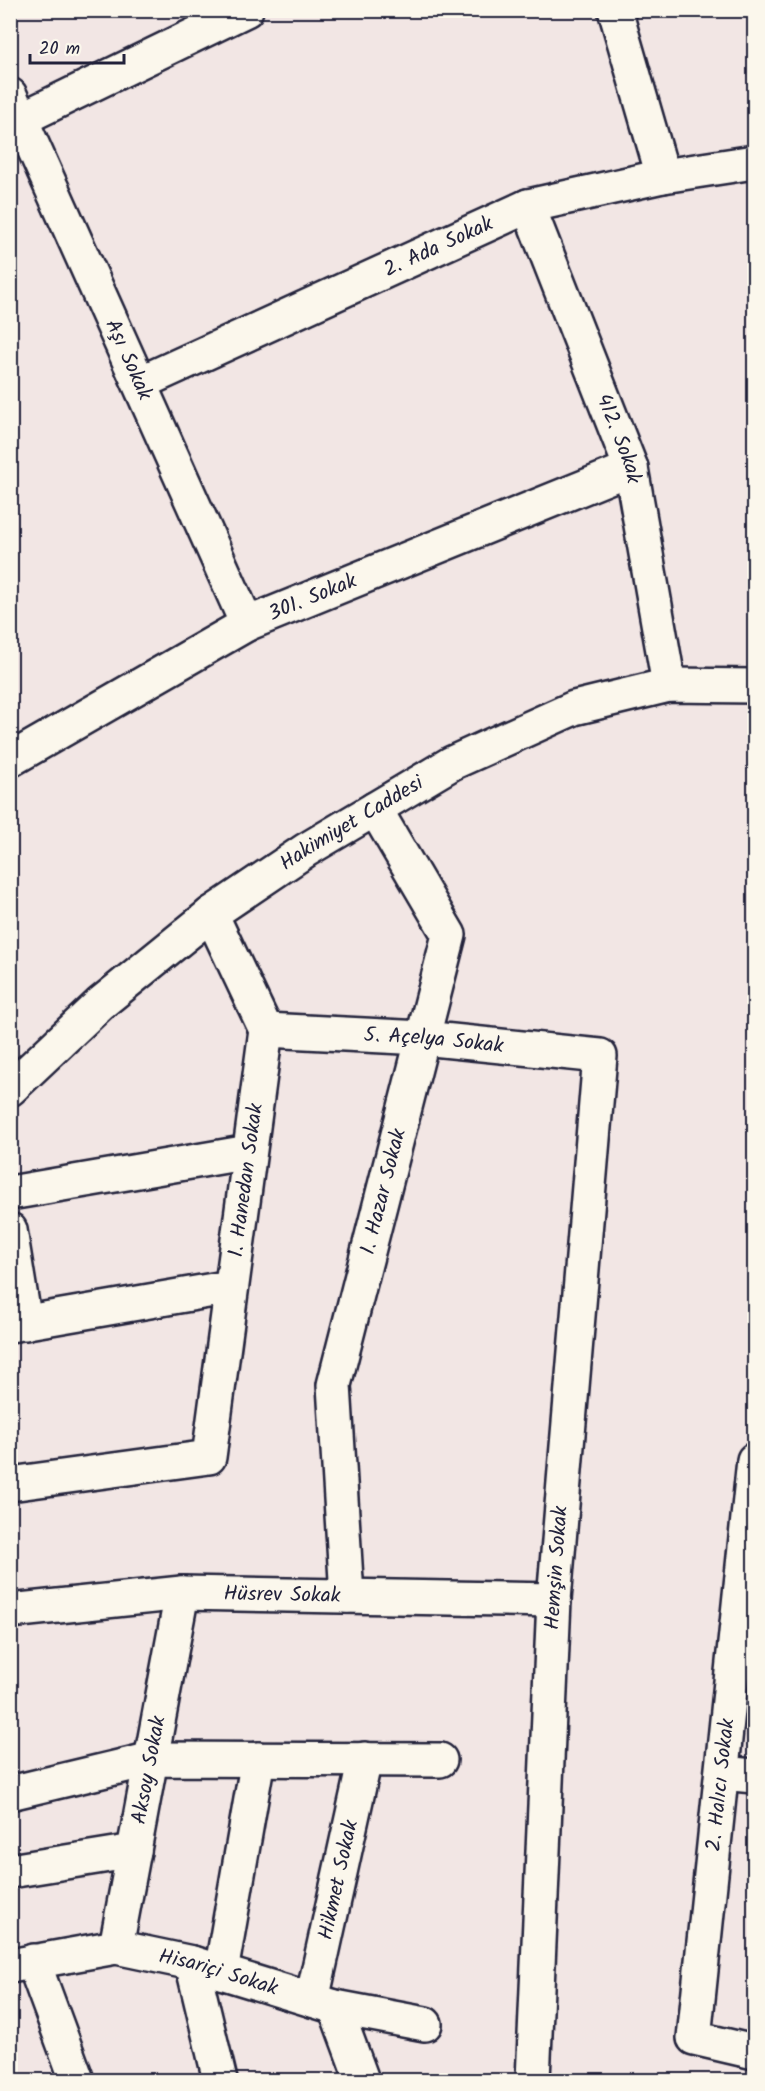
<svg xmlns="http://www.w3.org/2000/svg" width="765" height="2091" viewBox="0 0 765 2091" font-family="Kalam,sans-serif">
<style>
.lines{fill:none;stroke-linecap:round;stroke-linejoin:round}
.minor-casing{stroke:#22223b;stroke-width:38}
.secondary-casing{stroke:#22223b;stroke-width:38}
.minor{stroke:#fbf7ec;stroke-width:33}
.secondary{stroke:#fbf7ec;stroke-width:33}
.labels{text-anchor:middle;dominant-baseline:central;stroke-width:4.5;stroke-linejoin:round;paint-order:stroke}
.street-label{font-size:21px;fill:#22223b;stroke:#fbf7ec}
</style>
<rect width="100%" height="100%" fill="#f2e6e4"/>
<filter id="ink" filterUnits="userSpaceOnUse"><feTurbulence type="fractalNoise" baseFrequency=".0167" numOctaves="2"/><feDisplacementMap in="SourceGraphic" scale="12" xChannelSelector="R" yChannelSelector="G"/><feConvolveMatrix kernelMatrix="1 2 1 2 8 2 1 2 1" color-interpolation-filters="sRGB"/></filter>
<g filter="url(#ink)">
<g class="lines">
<defs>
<g id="minor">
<path d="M615,10L663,176"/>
<path id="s1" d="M10,95L247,624"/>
<path d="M21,119L246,10"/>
<path id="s2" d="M528,206L631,468L669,685"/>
<path id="s3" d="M140,383L528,206L663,176L754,162"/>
<path id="s4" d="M10,760L247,624L631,468"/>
<path id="s5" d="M266,1030L423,1038L600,1056L554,1600L533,2080"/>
<path d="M10,1193L249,1152"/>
<path d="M10,1230L25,1323"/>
<path d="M10,1325L231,1287"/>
<path d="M754,1460L694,2038L754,2052"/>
<path id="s6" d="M10,1484L209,1457L266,1030L211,914"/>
<path id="s7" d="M347,1596L334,1385L449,935L375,809"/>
<path id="s8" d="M10,1611L182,1593L554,1600"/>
<path d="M722,1773L754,1776"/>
<path d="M10,1793L152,1759L440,1760"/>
<path d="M10,1871L134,1851"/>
<path id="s9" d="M116,1947L182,1593"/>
<path d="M33,1961L77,2080"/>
<path d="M192,1963L220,2080"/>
<path id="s10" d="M10,1966L116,1947L192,1963L335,2007L425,2024"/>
<path d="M221,1972L258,1759"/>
<path id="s11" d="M312,2000L365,1759"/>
<path d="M335,2007L362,2080"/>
</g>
<g id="secondary">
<path id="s12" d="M10,1089L100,1004L211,914L306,850L452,763L574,708L669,685L754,686"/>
</g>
</defs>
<use href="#minor" class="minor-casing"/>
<use href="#secondary" class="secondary-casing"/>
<use href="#minor" class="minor"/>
<use href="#secondary" class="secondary"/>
</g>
</g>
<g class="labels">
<g class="street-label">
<text stroke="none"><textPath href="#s3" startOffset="328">2. Ada Sokak</textPath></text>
<text stroke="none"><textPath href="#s1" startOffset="290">Aşı Sokak</textPath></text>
<text stroke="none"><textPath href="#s2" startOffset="250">412. Sokak</textPath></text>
<text stroke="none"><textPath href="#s4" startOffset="344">301. Sokak</textPath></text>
<text stroke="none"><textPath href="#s12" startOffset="434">Hakimiyet Caddesi</textPath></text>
<text stroke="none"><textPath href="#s5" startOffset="168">5. Açelya Sokak</textPath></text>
<text stroke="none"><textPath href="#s6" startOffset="480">1. Hanedan Sokak</textPath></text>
<text stroke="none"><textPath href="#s7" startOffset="411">1. Hazar Sokak</textPath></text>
<text transform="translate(557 1568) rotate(-86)">Hemşin Sokak</text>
<text stroke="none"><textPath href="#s8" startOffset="273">Hüsrev Sokak</textPath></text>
<text stroke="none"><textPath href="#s9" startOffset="180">Aksoy Sokak</textPath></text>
<text transform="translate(721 1785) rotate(-84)">2. Halıcı Sokak</text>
<text stroke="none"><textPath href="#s11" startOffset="123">Hikmet Sokak</textPath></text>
<text stroke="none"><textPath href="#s10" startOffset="213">Hisariçi Sokak</textPath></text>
</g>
</g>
<rect width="765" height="2091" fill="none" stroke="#fbf7ec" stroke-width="36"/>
<rect x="18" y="18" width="729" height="2055" fill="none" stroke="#22223b" stroke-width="2" filter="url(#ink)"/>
<path d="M30 54v9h94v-9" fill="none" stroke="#22223b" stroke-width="3"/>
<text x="39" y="54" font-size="18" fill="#22223b" stroke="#fbf7ec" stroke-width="4.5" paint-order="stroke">20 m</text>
</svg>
